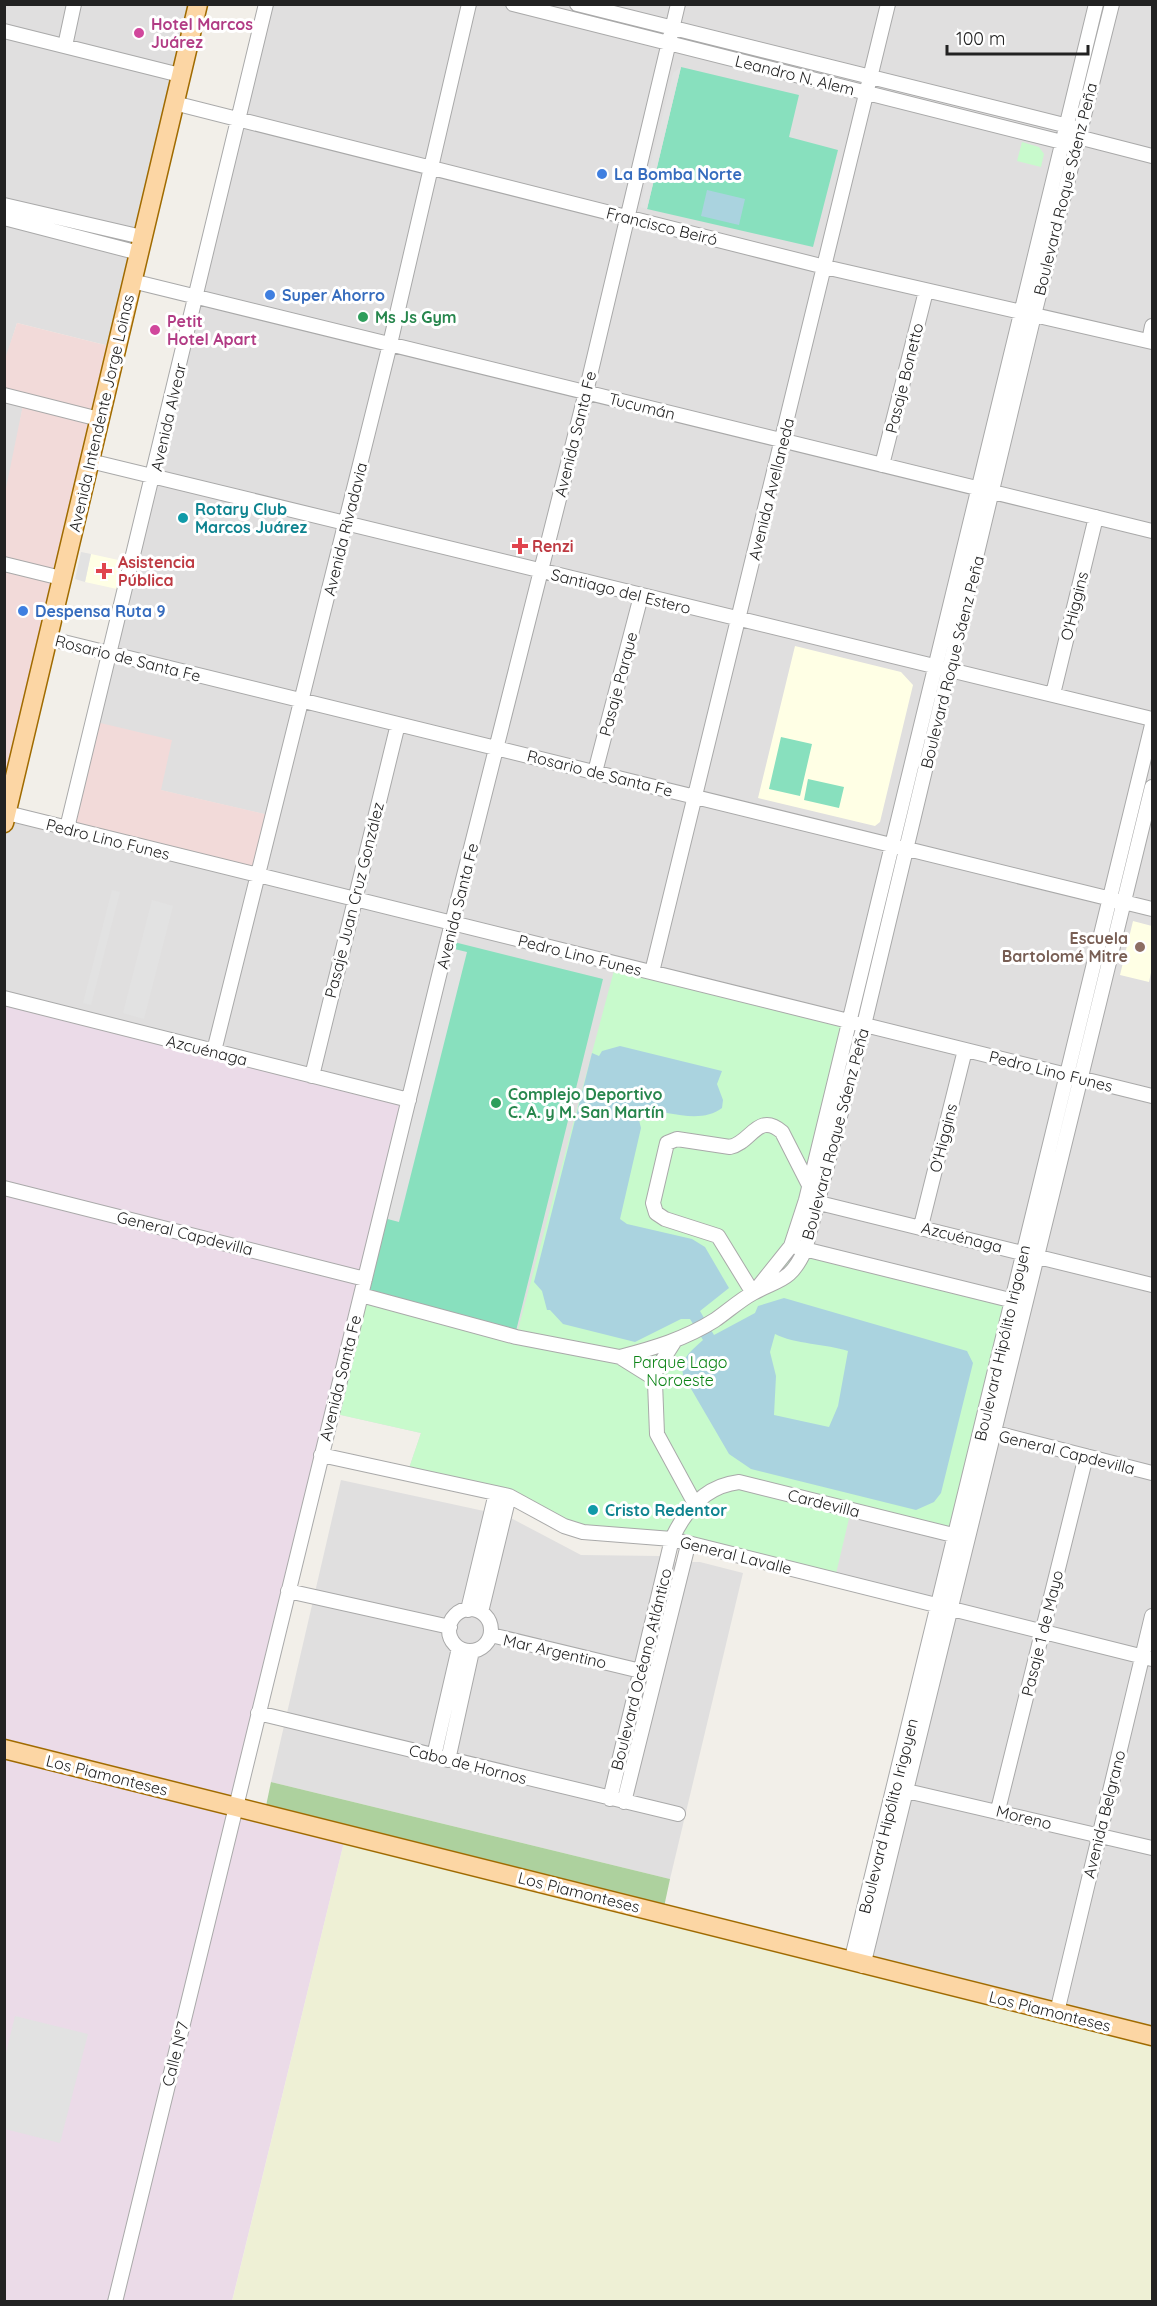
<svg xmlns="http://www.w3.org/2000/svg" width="1157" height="2306" viewBox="0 0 1157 2306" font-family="Quicksand,sans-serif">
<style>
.residential{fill:#e0dfdf}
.commercial{fill:#f2dad9}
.industrial{fill:#ebdbe8}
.education{fill:#ffffe5}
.farmland{fill:#eef0d5}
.forest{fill:#add19e}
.park{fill:#c8facc}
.pitch{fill:#88e0be}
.parking{fill:#e2e2e2}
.water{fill:#aad3df;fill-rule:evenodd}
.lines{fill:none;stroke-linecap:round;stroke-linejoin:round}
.minor-casing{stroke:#a9a9a9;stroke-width:16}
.major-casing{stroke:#a06b00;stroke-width:21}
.minor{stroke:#fff;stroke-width:14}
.major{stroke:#fcd6a4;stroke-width:18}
.hotel-dot{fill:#d1479c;stroke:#fff;stroke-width:2}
.shop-dot{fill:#3f7fe0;stroke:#fff;stroke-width:2}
.leisure-dot{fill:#2e9e5b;stroke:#fff;stroke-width:2}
.culture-dot{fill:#0f9aa8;stroke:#fff;stroke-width:2}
.health-dot{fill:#e0444e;stroke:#fff;stroke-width:2}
.education-dot{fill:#8d6e63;stroke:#fff;stroke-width:2}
.labels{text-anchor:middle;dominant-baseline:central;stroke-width:6;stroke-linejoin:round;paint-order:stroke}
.hotel-label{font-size:16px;font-weight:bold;fill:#b23c85;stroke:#fff;text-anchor:start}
.street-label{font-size:16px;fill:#222;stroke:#fff}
.shop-label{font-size:16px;font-weight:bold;fill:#366cbe;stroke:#fff;text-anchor:start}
.leisure-label{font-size:16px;font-weight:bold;fill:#27864d;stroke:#fff;text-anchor:start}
.culture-label{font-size:16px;font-weight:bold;fill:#0d838f;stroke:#fff;text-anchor:start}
.health-label{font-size:16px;font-weight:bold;fill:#be3a42;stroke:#fff;text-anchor:start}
.education-label{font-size:16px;font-weight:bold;fill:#785e54;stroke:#fff;text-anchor:end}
.park-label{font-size:16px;fill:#0c8416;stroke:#fff}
</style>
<rect width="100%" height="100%" fill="#f2efe9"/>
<path class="residential" d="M5,5H198L117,348L17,323L5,362Z
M266,5H1152V2036L863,1966L939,1606L532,1510L407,1474L421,1433L332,1413L5,998L4,823L7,813L147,849L272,816L160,790L92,721Z
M4,395L24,400L6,499L4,498Z
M341,1480L507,1516L581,1555L659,1556L674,1562H700L743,1573L670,1879L271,1782Z"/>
<path class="commercial" d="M17,323L117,348L5,823L4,498L24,400L5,395L4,362Z
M92,721L172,740L161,790L273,816L257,876L67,828Z"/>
<path class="industrial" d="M5,998L409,1100L235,1806L346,1834L232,2301H5Z"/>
<path class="education" d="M91,554L123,561L117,589L85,582Z
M795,646L901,672L913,685L880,822L875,826L758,798Z
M1133,921L1152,926V968L1149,982L1120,975Z"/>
<path class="farmland" d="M346,1834L1152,2036V2301L232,2302Z"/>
<path class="forest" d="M271,1782L670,1879L664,1907L266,1806Z"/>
<path class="park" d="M1022,142L1039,147L1044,154L1041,167L1017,161Z
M616,963L848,1021L792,1246L1014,1301L957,1536L851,1510L835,1578L688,1545L583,1532L532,1510L407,1474L421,1433L332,1413L361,1295L516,1337Z"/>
<path class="pitch" d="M681,67L799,95L789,137L838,150L813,247L647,209Z
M781,737L812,744L800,796L769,789Z
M808,779L844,787L839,808L804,800Z
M454,942L603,979L516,1331L367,1294Z"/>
<path class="parking" d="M681,67L647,209L640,207L673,73Z
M81,552L91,554L85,582L75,579Z
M112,890L120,892L91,1005L83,1003Z
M152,900L173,906L144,1019L123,1013Z
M446,947L467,952L399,1222L380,1217Z
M15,2016L88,2034L60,2143L5,2129V2057Z"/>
<path class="water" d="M707,190L745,199L739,225L701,216Z
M620,1046L722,1071L717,1084L723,1100L722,1108C702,1124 668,1112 644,1109L638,1116L641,1128L620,1219L627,1224L692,1239L705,1247L729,1288L700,1311L714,1335L755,1313L758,1306L784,1298L967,1351L973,1363L941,1493L934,1502L916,1510L751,1469L729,1454L683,1375C680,1358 691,1351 703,1340L690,1319H681L635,1342L563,1324L550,1310H547L542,1291L534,1282L592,1053L599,1056L602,1051ZM775,1334C794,1344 827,1344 848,1351L838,1406L829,1427L774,1415L776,1376L770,1352Z"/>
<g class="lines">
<defs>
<path id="minor" d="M513,4L1070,144
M577,4L1072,127
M4,31L180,75
M65,46L74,4
M174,103L825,267L1152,342
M1078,137L1152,156
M4,205L142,237
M4,218L139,253
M132,281L1152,531
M1149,341L1152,326
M4,395L99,419
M90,461L1152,719
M882,465L926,291
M4,564L61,578
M47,638L1152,909
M1053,694L1096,517
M595,772L641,596
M7,813L1152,1096
M67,828L266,4
M652,972L888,4
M4,998L409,1100
M214,1051L390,344L469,4
M312,1076L398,724
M4,1188L365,1279
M811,1201L1152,1285
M921,1226L965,1050
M796,1247L1014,1301
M755,1291L791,1246L806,1200L1096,4
M753,1293L718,1236L665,1219L656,1213L653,1203L667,1143L677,1139L730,1147C751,1143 758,1111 782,1132L810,1187
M361,1295L516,1337L620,1357L652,1377L655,1382L657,1434L694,1502
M620,1357C654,1348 685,1339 715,1320C728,1311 740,1300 753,1293C781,1278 790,1282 805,1250L864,1025L1034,315L1112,4
M652,1377L674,1342
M984,1430L1152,1473
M321,1455L509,1496L564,1526L583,1532L672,1539L1152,1659
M288,1591L450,1627
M449 1630a21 21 0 1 1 42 0a21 21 0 1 1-42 0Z
M468,1610L496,1493
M481,1612L509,1496
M491,1635L649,1673
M258,1713L678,1814
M434,1756L459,1648
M448,1760L472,1651
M898,1789L1152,1848
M610,1799L672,1539C685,1510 705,1486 739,1482L957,1536
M624,1802L688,1545
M998,1810L1086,1456
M851,1962L1152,725
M863,1966L1152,787
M1057,2012L1152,1616
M115,2302L446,947L586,392L678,4"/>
<path id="major" d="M4,823L198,4
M4,1749L1152,2036"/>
</defs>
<use href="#minor" class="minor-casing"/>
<use href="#major" class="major-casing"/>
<use href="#minor" class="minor"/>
<use href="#major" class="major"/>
</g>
<g class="hotel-dot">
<circle cx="139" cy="33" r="6"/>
<circle cx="155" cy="330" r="6"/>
</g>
<g class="shop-dot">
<circle cx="602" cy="174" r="6"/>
<circle cx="270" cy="295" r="6"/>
<circle cx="23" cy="611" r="6"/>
</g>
<g class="leisure-dot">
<circle cx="363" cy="317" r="6"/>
<circle cx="496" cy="1103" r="6"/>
</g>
<g class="culture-dot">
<circle cx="183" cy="518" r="6"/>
<circle cx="593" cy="1510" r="6"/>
</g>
<g class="health-dot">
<path d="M517 537h6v6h6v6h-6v6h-6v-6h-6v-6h6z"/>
<path d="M101 562h6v6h6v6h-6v6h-6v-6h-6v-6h6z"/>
</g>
<circle class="education-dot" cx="1140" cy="947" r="6"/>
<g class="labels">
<g class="hotel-label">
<text x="151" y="24">Hotel Marcos<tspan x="151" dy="18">Juárez</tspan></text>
<text x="167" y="321">Petit<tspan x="167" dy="18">Hotel Apart</tspan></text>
</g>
<g class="street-label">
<text transform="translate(795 75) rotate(14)">Leandro N. Alem</text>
<text transform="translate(1065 189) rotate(-76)">Boulevard Roque Sáenz Peña</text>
<text transform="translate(662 226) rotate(14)">Francisco Beiró</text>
<text transform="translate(904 378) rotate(-76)">Pasaje Bonetto</text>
<text transform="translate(642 406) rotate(14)">Tucumán</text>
<text transform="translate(101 413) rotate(-77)">Avenida Intendente Jorge Loinas</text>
<text transform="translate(168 417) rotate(-77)">Avenida Alvear</text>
<text transform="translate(575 434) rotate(-76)">Avenida Santa Fe</text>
<text transform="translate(771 489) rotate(-76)">Avenida Avellaneda</text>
<text transform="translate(345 529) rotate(-76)">Avenida Rivadavia</text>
<text transform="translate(621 591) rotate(14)">Santiago del Estero</text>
<text transform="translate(1074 606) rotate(-76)">O'Higgins</text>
<text transform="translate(128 658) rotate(14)">Rosario de Santa Fe</text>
<text transform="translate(952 662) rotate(-76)">Boulevard Roque Sáenz Peña</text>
<text transform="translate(618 684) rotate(-75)">Pasaje Parque</text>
<text transform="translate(600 773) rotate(14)">Rosario de Santa Fe</text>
<text transform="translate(108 839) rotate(14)">Pedro Lino Funes</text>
<text transform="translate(354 900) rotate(-76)">Pasaje Juan Cruz González</text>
<text transform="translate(457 906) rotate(-76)">Avenida Santa Fe</text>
<text transform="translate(580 955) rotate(14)">Pedro Lino Funes</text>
<text transform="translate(207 1050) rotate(14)">Azcuénaga</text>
<text transform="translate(1051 1071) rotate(14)">Pedro Lino Funes</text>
<text transform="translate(835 1134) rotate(-75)">Boulevard Roque Sáenz Peña</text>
<text transform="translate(943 1138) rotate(-76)">O'Higgins</text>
<text transform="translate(185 1233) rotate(14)">General Capdevilla</text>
<text transform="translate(962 1237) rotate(14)">Azcuénaga</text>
<text transform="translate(1002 1343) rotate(-77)">Boulevard Hipólito Irigoyen</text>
<text transform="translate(340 1378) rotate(-76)">Avenida Santa Fe</text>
<text transform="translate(1067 1452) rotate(14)">General Capdevilla</text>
<text transform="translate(824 1503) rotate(14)">Cardevilla</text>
<text transform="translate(736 1555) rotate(14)">General Lavalle</text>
<text transform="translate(1042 1633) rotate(-76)">Pasaje 1 de Mayo</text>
<text transform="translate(555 1651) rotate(13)">Mar Argentino</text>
<text transform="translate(641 1669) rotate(-76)">Boulevard Océano Atlántico</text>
<text transform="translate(468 1764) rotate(14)">Cabo de Hornos</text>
<text transform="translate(107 1775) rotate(14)">Los Piamonteses</text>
<text transform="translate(1104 1814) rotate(-76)">Avenida Belgrano</text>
<text transform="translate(888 1816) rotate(-76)">Boulevard Hipólito Irigoyen</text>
<text transform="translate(1024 1817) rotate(14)">Moreno</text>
<text transform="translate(579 1892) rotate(14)">Los Piamonteses</text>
<text transform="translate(1050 2011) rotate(14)">Los Piamonteses</text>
<text transform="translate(175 2054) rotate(-76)">Calle Nº7</text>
</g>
<g class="shop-label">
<text x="614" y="174">La Bomba Norte</text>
<text x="282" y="295">Super Ahorro</text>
<text x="35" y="611">Despensa Ruta 9</text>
</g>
<g class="leisure-label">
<text x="375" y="317">Ms Js Gym</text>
<text x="508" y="1094">Complejo Deportivo<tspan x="508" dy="18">C. A. y M. San Martín</tspan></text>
</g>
<g class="culture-label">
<text x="195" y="509">Rotary Club<tspan x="195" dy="18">Marcos Juárez</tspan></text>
<text x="605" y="1510">Cristo Redentor</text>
</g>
<g class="health-label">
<text x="532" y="546">Renzi</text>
<text x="118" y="562">Asistencia<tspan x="118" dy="18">Pública</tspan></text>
</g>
<g class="education-label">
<text x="1128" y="938">Escuela<tspan x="1128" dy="18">Bartolomé Mitre</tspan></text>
</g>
<g class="park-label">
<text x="680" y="1362">Parque Lago<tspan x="680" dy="18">Noroeste</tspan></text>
</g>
</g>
<rect width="1157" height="2306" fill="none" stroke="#222222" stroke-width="12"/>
<path d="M947 45v9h141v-9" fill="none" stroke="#222222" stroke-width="3"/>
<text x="956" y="45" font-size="18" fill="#222222" stroke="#ffffff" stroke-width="4.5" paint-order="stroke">100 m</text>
</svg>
